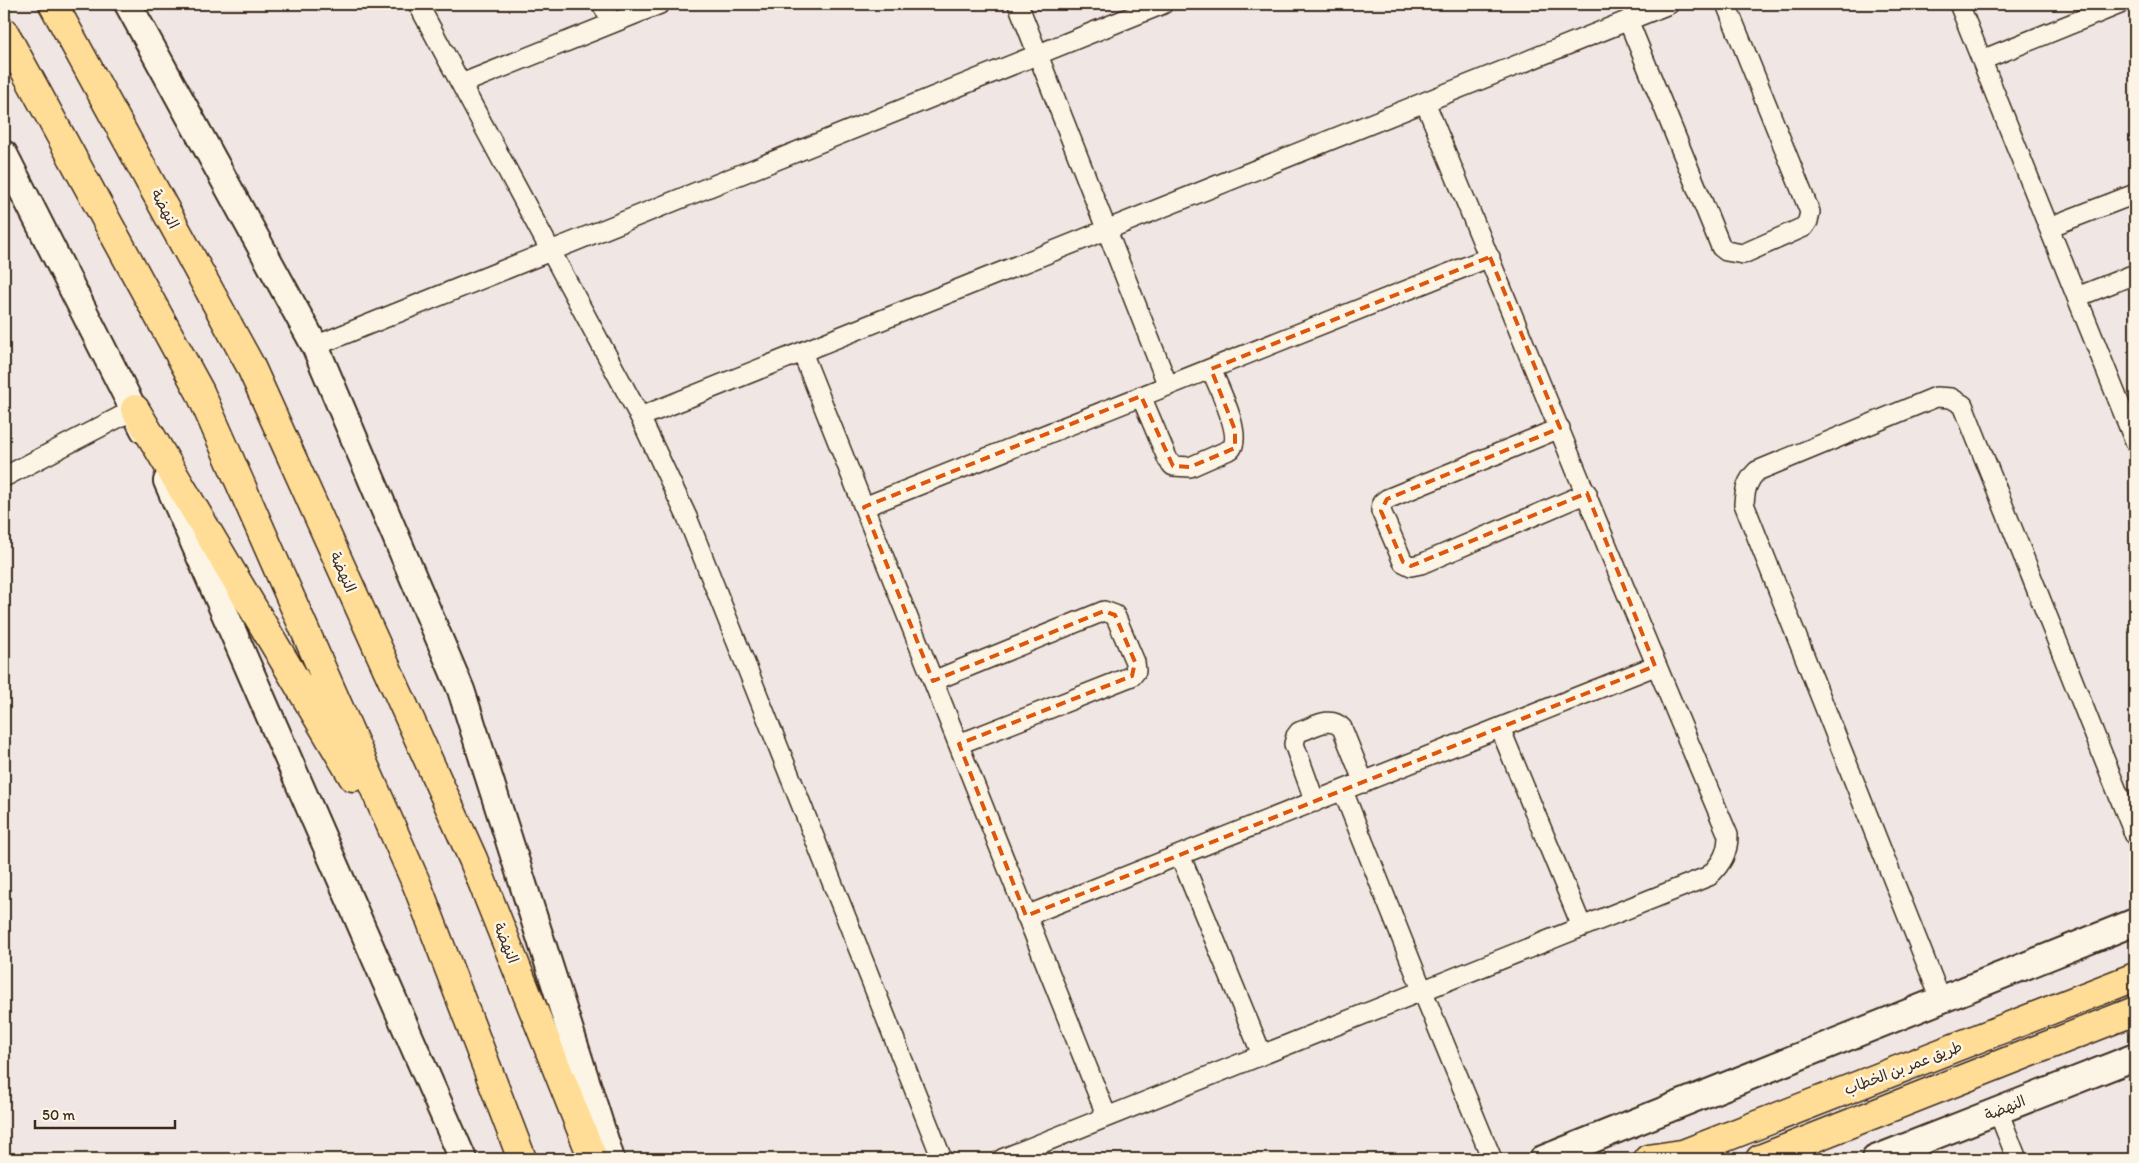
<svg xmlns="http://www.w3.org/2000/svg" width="2139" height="1163" viewBox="0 0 2139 1163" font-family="Itim,'Playpen Sans Arabic',sans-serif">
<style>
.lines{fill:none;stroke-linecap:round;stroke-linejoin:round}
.street-casing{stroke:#3b2a1e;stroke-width:22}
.secondary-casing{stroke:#3b2a1e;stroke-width:30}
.primary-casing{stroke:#3b2a1e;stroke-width:31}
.street{stroke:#fcf5e5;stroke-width:19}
.secondary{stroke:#fcf5e5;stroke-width:26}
.primary{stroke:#ffdd96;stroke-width:28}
.marked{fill:none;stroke:#df570d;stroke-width:4;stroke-dasharray:10 6;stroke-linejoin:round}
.labels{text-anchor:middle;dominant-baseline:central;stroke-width:5;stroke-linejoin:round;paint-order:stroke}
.street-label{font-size:15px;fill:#3b2a1e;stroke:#fcf5e5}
</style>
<rect width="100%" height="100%" fill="#f0e6e3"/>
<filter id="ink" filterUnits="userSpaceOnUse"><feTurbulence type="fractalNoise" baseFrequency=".02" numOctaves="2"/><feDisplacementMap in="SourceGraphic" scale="10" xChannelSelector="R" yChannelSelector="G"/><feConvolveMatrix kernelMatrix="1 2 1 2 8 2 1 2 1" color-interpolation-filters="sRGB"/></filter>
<g filter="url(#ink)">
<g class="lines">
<defs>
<path id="street" d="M418,4L640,417L687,517L942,1159
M602,4L612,23
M1018,4L1168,386
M1959,4L2135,442
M1628,20L1721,247L1726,251L1743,254L1804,227L1808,221L1810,212L1726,4
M1982,60L2120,4
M461,84L660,4
M2049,227L2135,194
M2077,297L2135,274
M315,346L1163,4
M802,352L1107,1117
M1141,396L1168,460L1173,466L1190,467L1231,449C1243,435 1218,386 1211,369
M640,417L1669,4
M1560,428L1387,499L1382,503L1381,511L1403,562L1411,566L1421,564L1587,493
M4,477L135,409
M864,507L1490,257
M933,681L1104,611L1115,615L1135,662L1136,671L1132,676L959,744
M1500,728L1582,927
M1343,791L1423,992L1492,1159
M1315,802L1294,744L1296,736L1299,732C1314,727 1330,715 1342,728L1364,783
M1180,855L1262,1055
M1026,916L1655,666
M1941,1000L1744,504C1745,489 1747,481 1757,471L1936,397L1951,398L1963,405L2135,836
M1998,1111L2017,1159
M1002,1159L1709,876C1722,863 1728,853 1728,835C1624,592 1526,346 1425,102"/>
<path id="secondary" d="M128,4L315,346L461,690L611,1159
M4,154L144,430
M167,481L463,1159
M1543,1159L2135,922
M1875,1159L2135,1057"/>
<path id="primary" d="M53,4L250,365L473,859L593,1159
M4,32L200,392L417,885L522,1159
M135,409L353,777
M1648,1159L1688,1153
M1670,1159L2135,977
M1760,1159L2135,1011"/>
</defs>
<use href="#street" class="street-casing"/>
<use href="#secondary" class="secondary-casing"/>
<use href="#primary" class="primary-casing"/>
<use href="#street" class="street"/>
<use href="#secondary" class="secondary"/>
<use href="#primary" class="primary"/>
</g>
</g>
<path class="marked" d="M1490,257L1560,428L1387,499L1381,511L1403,562L1411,566L1587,493L1655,666L1026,916L959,744L1132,676L1135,662L1115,615L1104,611L933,681L864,507L1141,396L1173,466L1190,467L1235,448V430L1211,369Z"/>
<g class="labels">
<g class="street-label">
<text transform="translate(165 209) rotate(62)">النهضة</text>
<text transform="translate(343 572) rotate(66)">النهضة</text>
<text transform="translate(506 943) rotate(68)">النهضة</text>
<text transform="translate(1903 1068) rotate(-21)">طريق عمر بن الخطاب</text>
<text transform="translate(2005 1108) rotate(-22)">النهضة</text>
</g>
</g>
<rect width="2139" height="1163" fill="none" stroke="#fcf5e5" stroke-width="20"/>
<rect x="10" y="10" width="2119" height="1143" fill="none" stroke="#3b2a1e" stroke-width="2" filter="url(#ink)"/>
<path d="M35 1120v8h140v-8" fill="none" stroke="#3b2a1e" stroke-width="2.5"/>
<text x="42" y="1120" font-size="15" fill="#3b2a1e" stroke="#fcf5e5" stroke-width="4" paint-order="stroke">50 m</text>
</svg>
